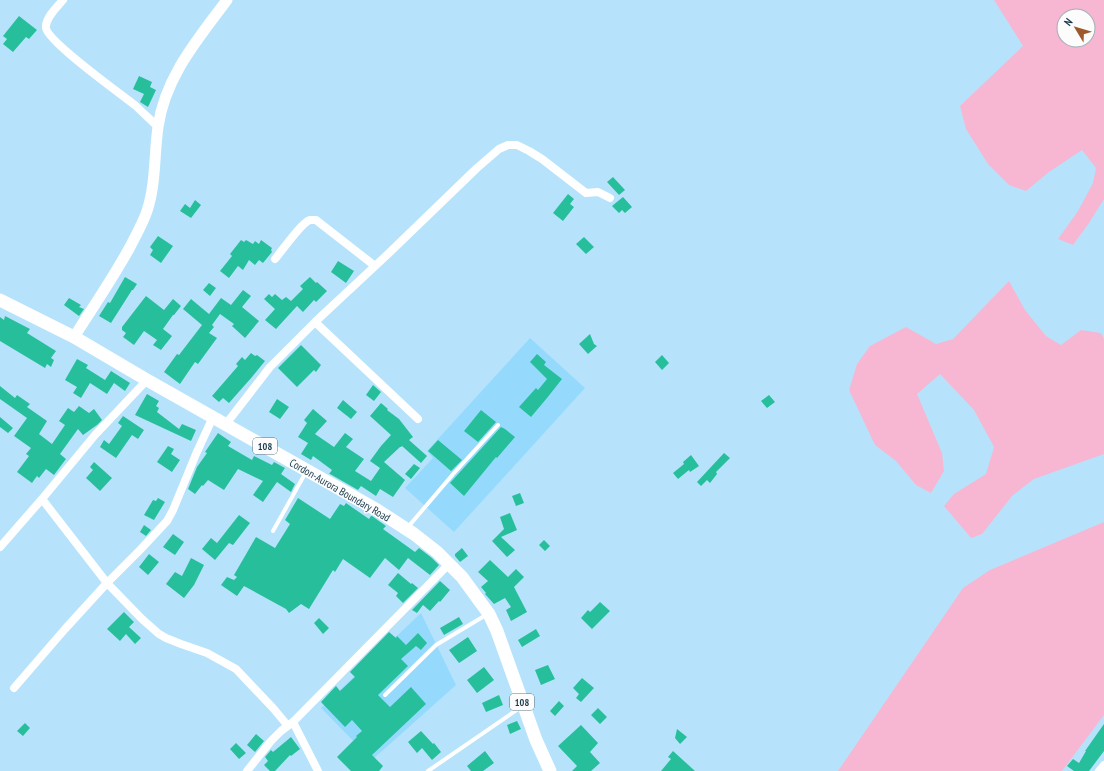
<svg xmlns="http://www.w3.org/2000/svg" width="1104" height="771" viewBox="0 0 1104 771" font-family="'PT Sans Narrow',sans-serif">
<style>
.built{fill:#95dafd}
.green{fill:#f7b7d2;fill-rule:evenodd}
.building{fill:#27bf9b}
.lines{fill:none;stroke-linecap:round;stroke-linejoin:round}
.lane{stroke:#fff;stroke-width:4}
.street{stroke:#fff;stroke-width:8}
.secondary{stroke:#fff;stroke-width:11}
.primary{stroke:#fff;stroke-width:13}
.labels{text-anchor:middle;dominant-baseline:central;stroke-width:3;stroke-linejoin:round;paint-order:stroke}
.shield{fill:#fcfcfc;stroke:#5e7580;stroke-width:1}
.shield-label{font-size:10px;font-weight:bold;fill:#1a3b4b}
.street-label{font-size:11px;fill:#1a3b4b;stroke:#fcfcfc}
</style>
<rect width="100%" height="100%" fill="#b6e3fb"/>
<path class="built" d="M530,338L585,388L454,532L405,488L433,458L427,451Z
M421,613L456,685L372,760L321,708Z"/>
<path class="green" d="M994,0H1104V199L1089,223L1073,245L1058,239L1078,211L1093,183L1096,168L1082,150L1049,172L1026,191L1009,185L988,164L966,129L960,106L1023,46ZM1064,16H1088V40H1064Z
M1009,281L1025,310L1046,336L1061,345L1081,330L1101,333L1104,339V454L1034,479L1013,495L982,534L971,538L944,506L954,494L986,474L994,447L974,410L940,374L917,394L942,453L944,471L931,493L916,485L896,461L875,445L849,390L857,364L870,346L906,327L936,344L953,339Z
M1104,522V715L1062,771H838L963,588L990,570Z"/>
<path class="building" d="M19,16L37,30L29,39L26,37L13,52L3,44L7,39L3,36Z
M139,76L152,82L150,87L156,90L148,107L140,102L144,94L133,89Z
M613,177L625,190L619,195L607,182Z
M568,194L574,199L570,204L574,207L563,221L553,213Z
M623,197L632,207L625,213L622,210L619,213L612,206Z
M195,200L201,205L191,218L180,211L185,204L190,208Z
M158,236L173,246L161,263L150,255L153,250L150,247Z
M584,237L594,247L586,254L576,244Z
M241,240L244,242L246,240L253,244L255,241L259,244L261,240L272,248L271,250L272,252L263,263L259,260L255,265L249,260L243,270L238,266L229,278L220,271L232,256L230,254Z
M338,261L354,271L346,283L331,272Z
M125,277L137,284L133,290H132L111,323L99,316L108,302L110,303Z
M310,277L316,283L317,282L327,291L316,302L314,300L303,312L297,306L276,329L265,320L275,309L264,299L269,294L272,297L275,294L282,300L286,297L291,301L303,289L300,286Z
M209,283L216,288L210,296L203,290Z
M243,290L251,296L242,307L259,321L245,338L232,326L234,324L220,314L212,325L214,327L209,333L217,338L198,364L195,362L180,384L164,372L177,354L179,355L202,325L183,309L191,299L209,314L221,298L231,305Z
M146,296L164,310L173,299L181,306L174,315H173L163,329L172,336L161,350L153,345L157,340L144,331L134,345L123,337L126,333L122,330V327Z
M69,298L81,305L79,307L84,309L79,316L64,305Z
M5,316L30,329L27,333L56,351L51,358L54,360L51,367L47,364L45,368L0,341V317L4,320Z
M590,334L594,344L597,346L588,354L579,344Z
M301,345L321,365L316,372L314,370L297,387L278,368Z
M251,353L255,356L257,355L265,361L252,377L229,403L223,398L219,402L212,396L238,366L236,364L242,357L245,360Z
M537,354L546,362L544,365L562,379L547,398L531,417L519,407L536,388L538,390L547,379L530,362Z
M662,355L669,363L662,370L655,362Z
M77,359L88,365L86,368L105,380L111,371L130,383L125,391L114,383L107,394L90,383L81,398L73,393L77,387L65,380Z
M373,385L381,392L374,401L366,395Z
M0,386L15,398L17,395L30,404L27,407L47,421L39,434L52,444L65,425L59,421L68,408L74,412L79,406L89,413L94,409L102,420L97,425L83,435L78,429L60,454L66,459L54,475L46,469L39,478L37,476L32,483L17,472L29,456L26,454L31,448L14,436L27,418L0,399Z
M147,394L159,401L156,406L159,408L157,412L179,429L182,424L196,430L191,441L135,415Z
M769,395L775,402L767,408L761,401Z
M277,399L289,407L280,419L269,412Z
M343,400L357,412L351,419L337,408Z
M381,403L388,409L387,410L399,419L413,437L409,440L427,456L421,463L402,446L401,447H400L384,462L405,480L393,497L380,489L376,496L361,486L358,490L330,474H329L332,470L313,456L311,460L301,454L308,443L298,437L307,423L304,420L313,409L327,421L315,434L334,447L345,433L353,439L346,447L364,459L355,471L371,481L380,468L370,461L381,446L391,435L370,416Z
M481,410L496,422L478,442L464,431Z
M123,416L144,430L138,439L132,435L116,458L100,447L104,440L109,444L122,426L118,423Z
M0,417L13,428L8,433L0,427Z
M501,427L505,429L515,437L497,458L496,457L464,496L450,483Z
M218,433L231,442L228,446L252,460L254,456L272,465L274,462L285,468L281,474L295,484L291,492L277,482L263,502L253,495L263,481L238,469L224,490L208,480L203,486L202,485L195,494L188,489L197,467L207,453L205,452Z
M438,440L462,460L451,471L428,451Z
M168,446L174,449L171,454L180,460L172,472L157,462Z
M724,453L730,458L716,472L717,474L710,483L707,480L701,486L697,482Z
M691,455L699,466L690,472L689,470L678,479L673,473L684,464L683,462Z
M94,462L112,478L100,491L86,478L93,470L90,467Z
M414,464L420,468L411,479L405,474Z
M520,493L524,503L516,506L512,496Z
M158,498L165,502L154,520L144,515L153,500L156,501Z
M298,498L330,519L340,504L344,506L346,503L369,519L371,516H372L386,526L383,529L415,552L419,548L432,558L439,565L430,575L408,558L399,570L385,558L370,578L343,559L335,572L333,570L309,609L301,604L289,613L286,609L244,586L237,596L221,585L227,577L234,580L237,577L234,575L256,537L275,548L290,524L285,520Z
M510,513L517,530L501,537L515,550L507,557L492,541L504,529L500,517Z
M239,515L250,523L233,545L229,543L215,560L202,549L211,538L217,543Z
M144,525L151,530L146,536L140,532Z
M173,534L184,542L175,555L163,547Z
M544,540L550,546L545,551L539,545Z
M462,548L468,556L460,562L455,556V554Z
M149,554L159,562L148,575L139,567Z
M191,558L204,565L194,585L184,598L166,584L175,572L182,576Z
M490,560L508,577L516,569L524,577L514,587L527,612L511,621L506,610L511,607L505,598L494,604L485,594L486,593L481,587L488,581L478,572Z
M398,573L411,584L412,583L418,588L403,603L396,596L398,593L388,585Z
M440,581L450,590L440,602L439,601L430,611L423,605L417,613L412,610Z
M600,602L610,611L592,629L581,618L588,610L590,612Z
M124,612L134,622L129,627L141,638L135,644L126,634L120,641L107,629Z
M459,617L463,624L444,635L440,628Z
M319,618L329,628L323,634L314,623Z
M536,629L540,636L522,647L518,640Z
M389,632L396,638L397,636L406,645L418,633L427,643L421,650L416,646L401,659L408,666L378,695L390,707L411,687L426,704L372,755L383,766L379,771H351L337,757L357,737L356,736L362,731L352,720L345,727L321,702L336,686L340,691L355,677L350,672Z
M468,637L477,651L459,663L449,650Z
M548,665L555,679L541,685L535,670Z
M484,667L494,680L477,693L467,680Z
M582,678L594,688L581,702L576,698L579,694L573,688Z
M499,695L503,705L486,712L482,703Z
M559,701L564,706L555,716L550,711Z
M598,708L607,717L600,724L591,715Z
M517,721L521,729L510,734L507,725Z
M25,723L30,728L23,736L17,731Z
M1104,724V751L1089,771H1074L1067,766L1073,759L1079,763L1086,751H1085Z
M581,725L598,743L590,752L600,763L591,771H572L577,766L558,746Z
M677,729L687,737L680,744L675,738Z
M421,731L433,744L434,743L441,752L432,760L422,748L417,753L408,742Z
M256,734L264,741L255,752L247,745Z
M291,737L300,749L291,756L290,755L275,771H270L264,765L268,761L265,757L271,750L273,752Z
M236,743L246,753L239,759L230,749Z
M485,751L494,763L483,771H471L467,766Z
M673,751L695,771H661L671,759L668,757Z"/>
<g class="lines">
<path class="lane" d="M408,527L454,473L498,425
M273,531L306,472
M385,695L436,645L486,615
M428,771L521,707"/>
<path class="street" d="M63,0C57,7 45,18 46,28C48,42 121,94 136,106C143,113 151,120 158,127
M275,259C281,252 302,222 310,220C311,220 315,220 316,220L375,266
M315,322L418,419
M226,424L270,367L315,322L389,253L477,168L499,149L508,145H517L529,151L542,159L586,193L598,192L610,198
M42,499L107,583L142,619L159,634L166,638L181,644L207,653L236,669L273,708L288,726
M0,547L42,499L95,435L147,380
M14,688L65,629L107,583L140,550L167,521L173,510L196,454L213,417
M293,722L318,771
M247,771L271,741L281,731L293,722L449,564
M1099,771L1104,765"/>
<path class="secondary" d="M74,337C93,307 113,278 130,247C136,235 143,223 147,211C156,184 154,155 158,127C165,77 198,39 227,0"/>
<path class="primary" d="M0,300L74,337L147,380L377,510L414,534L437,552L462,577L489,614L497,631L536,740L550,771"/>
</g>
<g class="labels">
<g class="shield">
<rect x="253" y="438" width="24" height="16" rx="3"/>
<rect x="510" y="694" width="24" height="16" rx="3"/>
</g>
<g class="shield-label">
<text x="265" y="446">108</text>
<text x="522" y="702">108</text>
</g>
<g class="street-label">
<text transform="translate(340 490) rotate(30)">Cordon-Aurora Boundary Road</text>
</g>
</g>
<g transform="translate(1076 28) rotate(308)"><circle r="19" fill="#fcfcfc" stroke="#a2afb5"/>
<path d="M0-3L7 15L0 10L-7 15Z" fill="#9d592c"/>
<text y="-6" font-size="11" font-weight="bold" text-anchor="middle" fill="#1a3b4b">N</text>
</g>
</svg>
